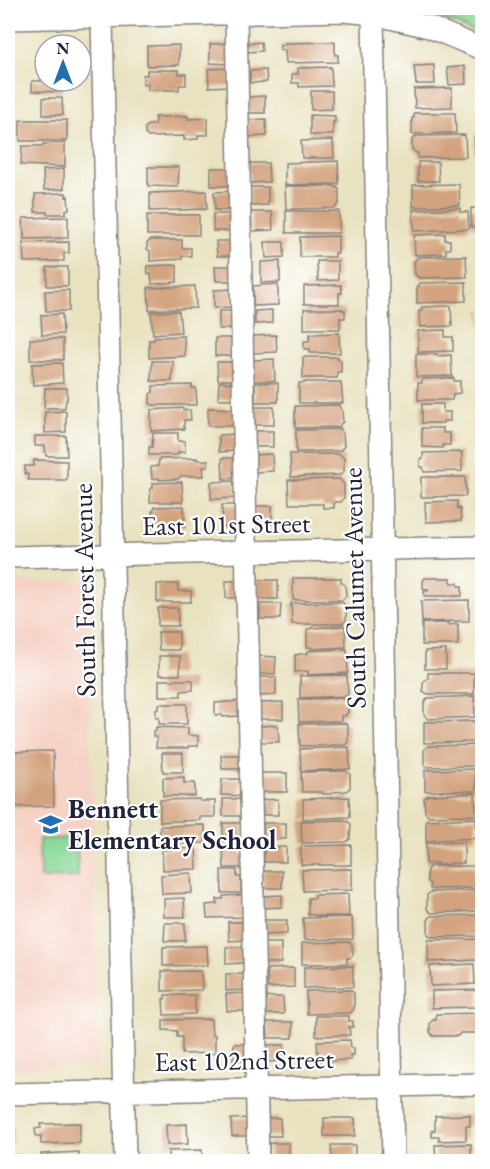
<svg xmlns="http://www.w3.org/2000/svg" width="490" height="1169" viewBox="0 0 490 1169" font-family="'EB Garamond',serif">
<style>
.built{fill:#f6d1c5}
.green{fill:#8ad999;stroke:#567e6a;stroke-width:1.5}
.building{fill:#d3a27e}
.lines{fill:none;stroke-linecap:round;stroke-linejoin:round}
.minor-casing{stroke:#86827e;stroke-width:24}
.minor{stroke:#fff;stroke-width:21}
.labels{text-anchor:middle;dominant-baseline:central;stroke-width:4.5;stroke-linejoin:round;paint-order:stroke}
.street-label{font-size:27px;fill:#22223b;stroke:#fff}
.poi-label{font-size:27px;font-weight:bold;fill:#22223b;stroke:#fff;text-anchor:start}
</style>
<rect width="100%" height="100%" fill="#fff"/>
<filter id="ink" filterUnits="userSpaceOnUse"><feTurbulence type="fractalNoise" baseFrequency=".0167" numOctaves="2"/><feDisplacementMap in="SourceGraphic" scale="12" xChannelSelector="R" yChannelSelector="G"/><feConvolveMatrix kernelMatrix="1 2 1 2 8 2 1 2 1" color-interpolation-filters="sRGB"/></filter>
<filter id="wash" filterUnits="userSpaceOnUse"><feTurbulence type="fractalNoise" baseFrequency=".008" numOctaves="4" result="noise"/><feDisplacementMap in="SourceGraphic" scale="24" xChannelSelector="R" yChannelSelector="G"/><feGaussianBlur stdDeviation="1.35" result="paint"/><feColorMatrix in="noise" values="0 0 0 0 0 0 0 0 0 0 0 0 0 0 0 0 0 1.4 0 .05"/><feComposite in="paint" operator="in"/></filter>
<g filter="url(#wash)">
<rect width="100%" height="100%" fill="#e9e2c0"/>
<path class="built" d="M88,581L97,1066L8,1068V582Z"/>
<path class="green" d="M400,8H482V35L437,16Z
M77,838L78,877L40,878L39,839Z"/>
<g id="blocks">
<path class="building" d="M261,42L262,51L246,52V44Z
M335,42V55H338V62L286,63L285,50H280V45H284L285,43Z
M231,43V64L210,63V44Z
M179,45V65L147,66V46Z
M41,48H45V68H41Z
M434,65L435,84H416L414,66Z
M465,66L466,84L449,85L447,68Z
M331,67L332,86L299,87V83H292V74H298V68Z
M230,68V86L209,87L208,69Z
M147,70H179V74H186V85H179V90H148V84L143,85V75H147Z
M266,70L267,82L250,83V71Z
M41,72H45V81H62V92L32,91V81H41Z
M452,88V107L415,108L414,89Z
M311,91H332V109L311,110Z
M265,96V113H249L248,97Z
M43,98H62L63,115H43Z
M414,113H455L456,133L412,134V118H414Z
M478,114H482V126H478Z
M310,115L335,116V122H333V135H310Z
M188,116V119L208,118V135H198V139L184,140V136L148,137L145,134V128L148,125H155V117Z
M266,119L267,136L248,137V120Z
M20,120H67V141H20Z
M465,135L466,157L418,158V153H416L412,149V140L416,136Z
M475,135H482V154H475Z
M333,140L334,158H302L301,141Z
M65,143V167L21,165L22,146H43V144Z
M478,159H482V171H478Z
M338,161L339,184L285,185V163Z
M418,162H438L439,181H418Z
M250,163H268L269,182L250,183Z
M148,167H179L178,187L148,186Z
M211,168H235V186H211Z
M64,169V189L44,190L43,170Z
M8,170H11V188H8Z
M459,184L460,205L413,207V185Z
M285,186H334L339,189V204L335,208L286,209Z
M250,187H268V205L250,206Z
M480,188H482V205H481Z
M206,191L207,209L150,211V193Z
M235,191V210H215L214,192Z
M66,193V197L68,196L69,209L66,210V214H47V212H35V194Z
M460,208V212H468L469,229L414,231L413,210Z
M471,208H482V227H471Z
M286,211H339V233H286Z
M251,212H272L273,230L252,231Z
M213,214H233V231H213Z
M147,215H199V235H147Z
M68,217V238L24,239L23,218Z
M445,234V240H450V249H446V254L415,255L414,235Z
M338,236V253H335V257H300V237Z
M150,240H182V248H191V256H182V259L150,261V251L147,249V243L150,241Z
M216,241H233L234,256H217Z
M69,242V253H64V261L24,262L23,243Z
M265,242H284V257L266,258Z
M466,256L467,277L419,278L415,274L414,262L418,257Z
M280,261V282L261,283V262Z
M317,261H338V280L318,281Z
M177,265V282L152,284L151,274H148L147,266Z
M215,266H234L235,281H216Z
M47,267H68V286H47Z
M466,282V301L417,303V286H419V283Z
M278,284V305L253,306V286Z
M341,285L342,293H339V304H304V286Z
M195,286L196,308L149,310L148,288Z
M233,289V307L214,308V290Z
M69,290V311H46L45,291Z
M451,306L452,326L420,327L419,311H422V307Z
M304,309H342V310H345V318H340V329H304Z
M480,309H482V328H481Z
M272,310V323L255,324V311Z
M179,311L181,332L153,334L151,312Z
M219,311H235V329H219Z
M62,314L63,334L42,335L41,315Z
M445,330V337H453V351L418,352V331Z
M339,333L340,353H310V349H304V341H309L310,334Z
M276,335L277,352L253,353V336Z
M184,336L185,356L149,358V340H154V337Z
M215,338H236V356H215Z
M30,339H63V360H30Z
M416,354H437L438,356L451,355L452,376L416,377Z
M303,357H338V360H341V372H337V378H303Z
M274,359L275,381H254L253,360Z
M152,361H173L172,381H151Z
M217,362H236V380H218Z
M62,363L63,383L33,385L32,364Z
M454,378V381H460V393L453,394L452,400H418V383H422V379Z
M219,382L236,383V399H218Z
M305,382H341L343,403H299V383H305Z
M255,383H278V402H255Z
M192,385V388H196L197,405H153L150,403V394L153,392V386Z
M45,388H67V400H66L65,408H44Z
M422,404H443V412H450V421H443V423H422Z
M340,405V408L342,410L343,422L340,424V427L295,428V406Z
M254,407H274V425H255Z
M183,408V410H190L191,420H184V429L151,431V410Z
M208,408L236,409V426H208Z
M66,411V432L45,433V412Z
M422,428H443V433H450V445H443V448L422,447Z
M340,429L343,434L344,446L340,451L296,452V430Z
M254,431H273V447H254Z
M153,433H178V441H185V452H178V455H149V447H152Z
M235,434L236,451L219,452V435Z
M35,436H66L67,456H46L45,446H35Z
M462,452V471L424,472L423,467H420V459H423V453Z
M272,454L273,471L255,472L254,455Z
M290,454H339L344,458V471L340,475L291,477Z
M197,458V460H208V466L203,467L204,476H181L178,479L159,480V478L152,479L151,467L158,466L159,459Z
M222,458H237L238,478L223,479Z
M34,460L67,461V480H28V474H25V466H34Z
M421,477H465L466,496L421,497Z
M339,479L344,484V498L341,502H334V508H323V504H289L288,480Z
M236,481V498L211,499V482Z
M182,482L183,502H150L151,488H153V483Z
M457,501V509L460,508L461,521L426,522L425,502Z
M222,505H240V526L223,527Z
M184,506L185,527H152V511H154V507Z
M255,506H272V524H255Z
M293,578H341V582L345,585L346,596L342,600H293Z
M425,578H451V583H458V586H462V596H424V591H428V589L423,588V581Z
M257,580H278V599H257Z
M226,581H242L241,598H226Z
M157,584H178V591H191V602H157Z
M469,600V621L422,622L421,601Z
M342,602L346,606V620L343,624H292L291,603Z
M260,604H281L280,619H260Z
M158,608H178V626H158Z
M422,623H449V625L458,624V645H422Z
M345,626L346,647L311,649V647H307V629H311V628Z
M158,632H179V650H159Z
M347,649L348,673L308,675V671L295,672V655L308,653V651Z
M446,650V669H425V651Z
M159,656H180V675H159Z
M259,656L276,657L275,674H259Z
M428,673H474V694H428L423,691V682L428,678Z
M347,675L348,696L300,698V676Z
M259,677H276V695L260,696Z
M159,680H193V690L181,691V696H159Z
M474,696L475,717L428,719L424,715V703L428,698Z
M341,698L348,703V712L345,716H341V721L299,722L298,699Z
M240,701V716L223,717L222,715H215V703Z
M283,702V719H259V703Z
M159,704H187V724H159V717L156,718V709H159Z
M475,721V742L424,743V722Z
M345,723L348,726V742L345,745L300,746L299,724Z
M278,725L279,742H260V726Z
M156,727L188,728V735L198,736V746H188V748H156L157,737H153V731H156Z
M475,745V766L428,767L424,764V749L428,746Z
M349,747L350,769L301,771L300,749Z
M53,751L54,806L8,807V752Z
M162,753H183V772H163Z
M221,755H240V769H222Z
M475,769L476,791H425V770Z
M346,771L350,774V788L346,791L333,792L331,794H323L322,792H302L301,772Z
M261,773H287V792H261Z
M184,777V783H195V796H163V778Z
M222,779H240V796L221,795Z
M475,793L476,815L429,816L425,812L424,798L429,795Z
M349,797L350,817L303,819V799Z
M200,799V801H215V817H200V820L160,822V800Z
M223,799H242V816H223Z
M278,799V815H263L262,800Z
M476,818L477,838L426,841V820Z
M346,820L351,824L350,839L346,842L302,843L301,821Z
M223,823H243V841H223Z
M263,823H286V839H263Z
M205,825V843L160,844V826Z
M464,842V863H449V865H437V863L426,864V843Z
M351,845V865H301V846Z
M223,847H242L243,868H224Z
M264,847H286V862H264Z
M196,848L197,869L163,870L162,850Z
M430,866H474V877H477L478,888L430,889V884L427,881V870Z
M352,869V890L303,891L302,870Z
M221,870H237V877H241V893H222Z
M263,871H282V888H263Z
M191,873L192,893L162,894L161,875Z
M481,890V911L431,913L427,909V895L431,892Z
M348,894L349,916H316V915H308V898H315V895Z
M242,895L243,917L207,918L206,905L217,904V899H223V896Z
M282,895V907L263,908V896Z
M184,898L185,917H164V899Z
M481,915L482,936L431,937L428,934V920L431,916Z
M352,917L353,939L304,940L303,918Z
M263,920H287V934L263,935Z
M228,922H246L247,940L229,941Z
M165,923H185V941H164Z
M479,939V960L428,962V940Z
M349,942L352,945L353,955L350,958H347V964H302V943Z
M264,943H281V963H265Z
M207,946L208,965L163,966V947Z
M226,947H244V963L226,964Z
M474,964L475,984L431,986L430,966Z
M353,966V987L304,988V967Z
M294,968V987L268,988L267,969Z
M162,971H201L202,990L162,991Z
M226,974H244L245,990L226,991Z
M350,990L354,993V1009L350,1013L307,1014L306,991Z
M479,990V1007L432,1008V991Z
M245,993L246,1011H227L226,994Z
M165,995H195V1014L164,1015L163,999H165Z
M265,997H283L284,1014H265Z
M482,1013V1033H460L458,1036H433L430,1032V1023L433,1020H436V1014Z
M316,1016H349V1021H353V1027H349L350,1035L316,1036Z
M211,1019L212,1035H215V1053L182,1054V1037H177V1031L163,1030V1020Z
M267,1022H293V1038H268Z
M350,1040L351,1048H354V1055H350L351,1060L318,1061L317,1041Z
M234,1044H249L248,1061H233Z
M266,1045H284V1061L266,1062Z
M470,1115V1126H466V1140L439,1141V1137H432V1130H435V1116Z
M250,1118L251,1136H232L231,1119Z
M267,1118H280L281,1136H267Z
M324,1118H355V1136H324Z
M80,1123V1143L41,1144V1136H36L35,1129L41,1128L40,1124Z
M187,1124L188,1144L167,1145L166,1125Z
M8,1126H13V1142H8Z
M269,1143H289V1160H269Z
M471,1144V1162L436,1161L435,1145Z
M331,1145H355V1162H332Z
M202,1150V1162H168V1151Z
M79,1152V1162H36V1158H42L41,1154Z
M20,1155V1162H8V1156Z
M250,1155V1162H229V1156Z"/>
</g>
</g>
<g filter="url(#ink)">
<use href="#blocks" fill-opacity="0" stroke="#86827e" stroke-width="1.5"/>
<g class="lines">
<defs>
<path id="minor" d="M236,14L258,1162
M373,14L393,1162
M102,17L125,1162
M8,19L344,11L373,14L429,27L482,49
M8,557L482,547
M8,1094L482,1084"/>
</defs>
<use href="#minor" class="minor-casing"/>
<use href="#minor" class="minor"/>
</g>
</g>
<defs>
<symbol id="school-bare" viewBox="-9 -9 18 18"><path d="M0-5L7-2L0 1L-7-2ZM-4 1L0 2.5L4 1V4Q0 6-4 4Z" fill="#1f6fb2" stroke="#fff" stroke-width="2.5" paint-order="stroke"/></symbol>
</defs>
<g fill-rule="evenodd">
<use href="#school-bare" x="34" y="808" width="33" height="33"/>
</g>
<g class="labels">
<g class="street-label">
<text transform="translate(226 524) rotate(-1)">East 101st Street</text>
<text transform="translate(354 588) rotate(-91)">South Calumet Avenue</text>
<text transform="translate(84 590) rotate(-91)">South Forest Avenue</text>
<text transform="translate(244 1060) rotate(-1)">East 102nd Street</text>
</g>
<g class="poi-label">
<text x="68" y="808">Bennett<tspan x="68" dy="31">Elementary School</tspan></text>
</g>
</g>
<rect width="490" height="1169" fill="none" stroke="#fff" stroke-width="30"/>
<g transform="translate(63 63)"><circle r="28" fill="#ffffff" stroke="#a7a7b1" stroke-width="1.5"/>
<path d="M0-4.5L10 22L0 15L-10 22Z" fill="#1f6fb2"/>
<text y="-9" font-size="16" font-weight="bold" text-anchor="middle" fill="#22223b">N</text>
</g>
</svg>
